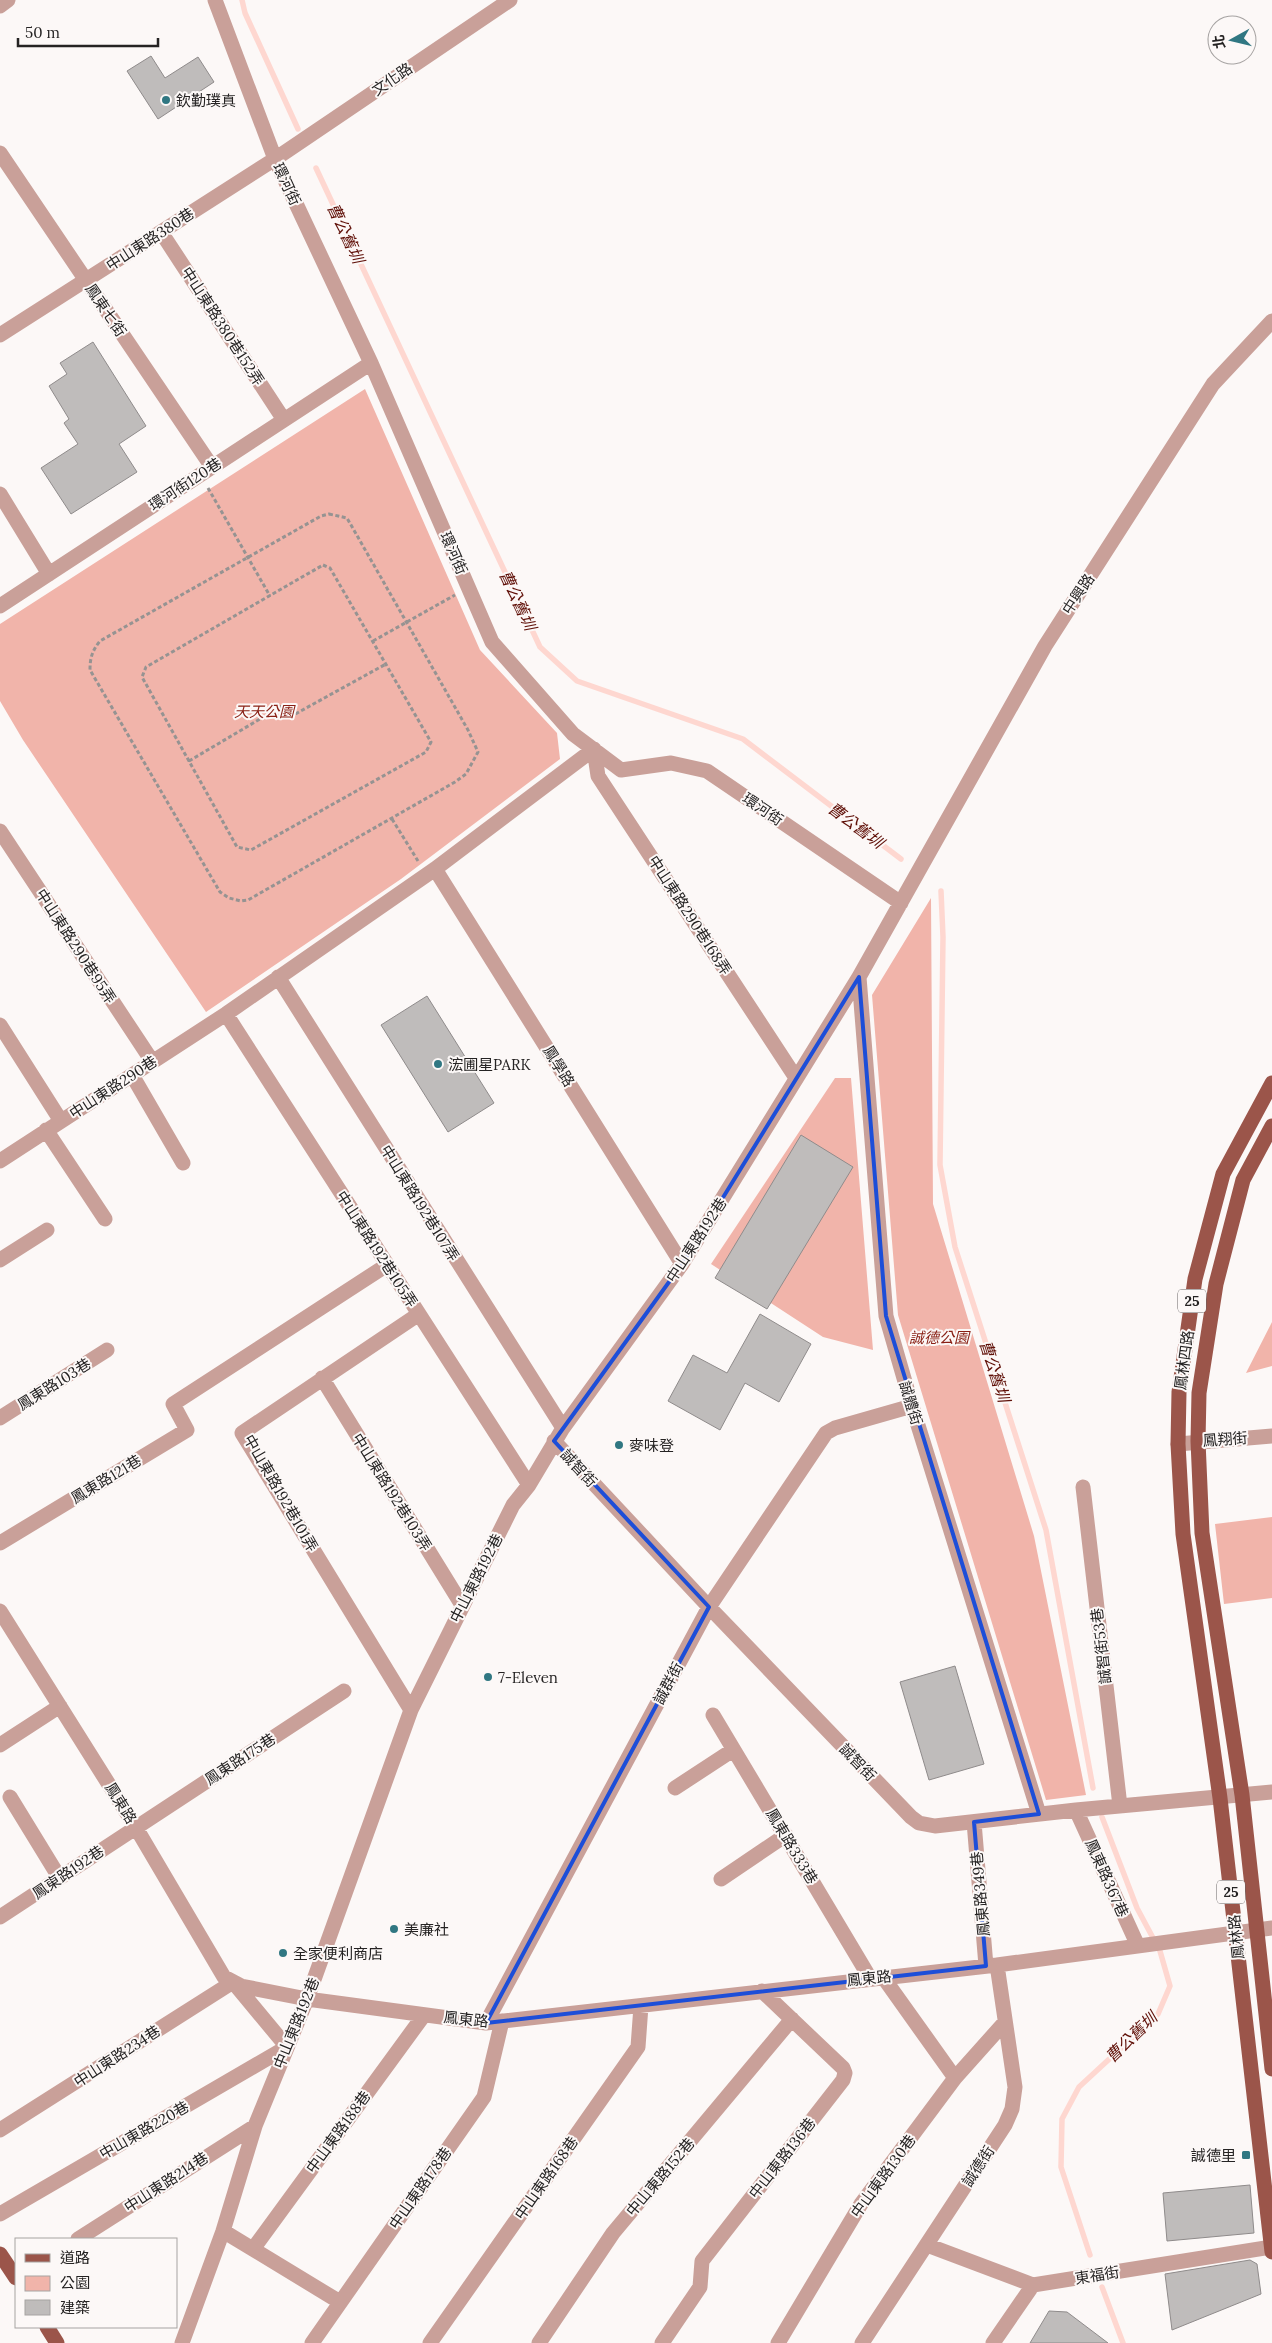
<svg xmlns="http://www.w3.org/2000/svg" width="1272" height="2343" viewBox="0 0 1272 2343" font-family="Lora,'Noto Sans TC',serif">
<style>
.green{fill:#f1b4aa}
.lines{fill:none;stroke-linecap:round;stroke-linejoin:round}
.stream{stroke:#fed7d0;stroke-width:5.5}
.building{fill:#bfbcbb;stroke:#8f8b8b}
.path{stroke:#969392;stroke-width:3;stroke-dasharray:4 2.5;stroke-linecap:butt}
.minor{stroke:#c9a099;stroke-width:15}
.major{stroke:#9b554a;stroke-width:15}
.marked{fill:none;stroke:#1d4ed8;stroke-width:4;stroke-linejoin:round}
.poi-dot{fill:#307782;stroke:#fcf8f7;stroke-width:2}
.labels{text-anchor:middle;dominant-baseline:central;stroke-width:4;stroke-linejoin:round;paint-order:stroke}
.shield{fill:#fcf8f7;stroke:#666363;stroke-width:1}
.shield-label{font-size:14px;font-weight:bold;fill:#252323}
.street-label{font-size:15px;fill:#252323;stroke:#fcf8f7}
.poi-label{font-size:15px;fill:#252323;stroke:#fcf8f7;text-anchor:start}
.park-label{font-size:15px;font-style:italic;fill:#892015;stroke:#fcf8f7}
.water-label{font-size:16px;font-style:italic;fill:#601008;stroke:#fcf8f7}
</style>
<rect width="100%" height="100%" fill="#fcf8f7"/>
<path class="green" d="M365,389L480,650L557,733L560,759L401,879L206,1012L23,740L0,701V624Z
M931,898L933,1204L1034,1536L1086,1795L1046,1800L898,1315L872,995Z
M835,1078H851L873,1350L823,1337L711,1264Z
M1272,1322V1366L1246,1373Z
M1272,1517V1598L1224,1604L1215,1524Z"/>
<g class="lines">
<path class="stream" d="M242,0L245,13L298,129
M316,168L540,647L577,681L743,739L901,859
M941,891L943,937L940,1165L955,1247L1046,1530L1093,1788
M1090,2255L1061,2167L1062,2119L1079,2087L1158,2014L1170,1986L1160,1951L1137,1908L1102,1817
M1102,2287L1123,2343"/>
</g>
<path class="building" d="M151,56L165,78L198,57L214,82L158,119L127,71Z
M93,342L146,426L119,444L137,472L71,514L41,468L78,444L64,423L69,419L49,386L67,374L60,363Z
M427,996L494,1103L448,1132L381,1025Z
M801,1135L853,1167L767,1309L715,1278Z
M760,1314L811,1344L779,1402L745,1383L720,1430L668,1401L693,1355L727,1373Z
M955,1666L984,1764L929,1780L900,1682Z
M1250,2185L1254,2233L1167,2241L1163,2193Z
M1250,2260L1257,2264L1261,2294L1172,2330L1165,2274Z
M1049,2311L1067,2312L1108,2343H1030Z"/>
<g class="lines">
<path class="path" d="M208,488L270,596
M329,514L347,518L468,730L478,752L466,774L455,782L248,900L241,901L229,898L220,892L90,670C90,658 92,651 100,641L321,516Z
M323,565L330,568L431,742L426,752L251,850L237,847L142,677L146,667Z
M373,641L455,595
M189,761L282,706L288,718L386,664
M392,819L418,861"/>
<path class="minor" d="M215,0L275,159L371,363L492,642L573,734L621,770L671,763L707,771L901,903
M0,6L8,0
M0,153L212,467
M161,232L284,420
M0,335L275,159L510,0
M0,494L49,574
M0,606L371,363
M0,831L152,1061
M435,869L682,1264
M278,977L563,1428
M859,977L886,1316L912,1406L1039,1814
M226,1014L529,1485
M0,1025L61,1121
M132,1075L183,1163
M46,1130L105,1219
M0,1161L226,1014L435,869L594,749L598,776L796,1078
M0,1260L47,1230
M322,1378L462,1605
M0,1418L107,1350
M554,1441L709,1607L911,1817L919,1823L935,1826L1076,1810L1272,1792
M1178,1444L1272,1436
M1083,1487L1120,1806
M0,1543L187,1430L173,1404L387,1265
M0,1611L135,1826L224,1977L241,1986L307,1999L486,2023L997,1965L1272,1928
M411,1710L242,1433L419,1314
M713,1715L870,1978
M0,1745L60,1706
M675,1788L733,1750
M10,1797L59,1877
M1076,1810L1138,1946
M974,1822L986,1966
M721,1879L786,1835
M0,1917L344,1691
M883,1977L955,2078
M486,2023L709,1607L826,1433L835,1428L912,1406
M0,2130L233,1982L287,2047L0,2214
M223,2231L340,2302
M78,2239L255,2126
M927,2245L1033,2285L1272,2247
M253,2249L424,2015
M182,2343L223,2231L255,2126L307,1999L411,1710L513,1505L529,1485L563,1428L682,1264L859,977L1045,646L1213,384L1272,321
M312,2343L484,2097L502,2021
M430,2343L638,2047L641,2006
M539,2343L613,2233L792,2019
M662,2343L700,2287L702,2261L843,2080L845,2073L843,2068L762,1991
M778,2343L861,2204L955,2078L1005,2022
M862,2343L1005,2125L1012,2109L1015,2087L997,1965
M993,2343L1033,2285"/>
<path class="major" d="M1272,1083L1223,1174L1195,1279L1179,1392L1178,1444L1183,1534L1220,1798L1272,2252
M1272,1126L1243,1180L1216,1284L1199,1393L1198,1441L1202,1533L1242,1795L1272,2069
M0,2254L16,2278
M47,2327L57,2343"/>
</g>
<path class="marked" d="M859,977L886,1316L1039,1814L974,1822L986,1966L486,2023L709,1607L554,1441L682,1264Z"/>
<g class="poi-dot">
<circle cx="166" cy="100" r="5"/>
<circle cx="438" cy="1064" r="5"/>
<circle cx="619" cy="1445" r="5"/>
<circle cx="488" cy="1677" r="5"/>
<circle cx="394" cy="1929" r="5"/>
<circle cx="283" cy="1953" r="5"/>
<rect x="1241" y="2150" width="10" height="10" rx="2.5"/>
</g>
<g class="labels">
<g class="shield">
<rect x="1178" y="1289.5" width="28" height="23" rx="4"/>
<rect x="1217" y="1880.5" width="28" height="23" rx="4"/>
</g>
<g class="shield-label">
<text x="1192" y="1301">25</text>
<text x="1231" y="1892">25</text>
</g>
<g class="street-label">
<text transform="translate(392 79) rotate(-34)">文化路</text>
<text transform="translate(287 184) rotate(65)">環河街</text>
<text transform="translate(150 239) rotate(-33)">中山東路380巷</text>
<text transform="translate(106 310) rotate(56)">鳳東七街</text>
<text transform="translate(223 326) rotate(57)">中山東路380巷152弄</text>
<text transform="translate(185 484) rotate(-33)">環河街120巷</text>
<text transform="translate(454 553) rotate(66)">環河街</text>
<text transform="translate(1078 594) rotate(-57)">中興路</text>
<text transform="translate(763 809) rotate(34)">環河街</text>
<text transform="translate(690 915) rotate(57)">中山東路290巷168弄</text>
<text transform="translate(76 946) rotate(57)">中山東路290巷95弄</text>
<text transform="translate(559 1066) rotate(58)">鳳學路</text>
<text transform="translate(113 1087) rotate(-33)">中山東路290巷</text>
<text transform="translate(420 1203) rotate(58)">中山東路192巷107弄</text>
<text transform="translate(696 1240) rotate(-57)">中山東路192巷</text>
<text transform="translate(377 1249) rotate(57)">中山東路192巷105弄</text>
<text transform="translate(1184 1360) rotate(-82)">鳳林四路</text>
<text transform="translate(54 1384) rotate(-32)">鳳東路103巷</text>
<text transform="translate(911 1403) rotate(73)">誠體街</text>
<text transform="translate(1225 1439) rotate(-4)">鳳翔街</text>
<text transform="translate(579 1468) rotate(47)">誠智街</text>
<text transform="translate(106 1479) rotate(-31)">鳳東路121巷</text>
<text transform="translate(392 1492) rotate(58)">中山東路192巷103弄</text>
<text transform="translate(281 1493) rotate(60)">中山東路192巷101弄</text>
<text transform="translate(476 1578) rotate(-63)">中山東路192巷</text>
<text transform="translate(1101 1646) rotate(-97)">誠智街53巷</text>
<text transform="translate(668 1683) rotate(-62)">誠群街</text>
<text transform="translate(240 1759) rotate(-33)">鳳東路175巷</text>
<text transform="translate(858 1762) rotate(46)">誠智街</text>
<text transform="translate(121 1803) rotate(58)">鳳東路</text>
<text transform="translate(792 1846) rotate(59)">鳳東路333巷</text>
<text transform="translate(68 1872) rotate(-34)">鳳東路192巷</text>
<text transform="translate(1107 1878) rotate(66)">鳳東路367巷</text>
<text transform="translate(980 1894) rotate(-95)">鳳東路349巷</text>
<text transform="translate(1236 1937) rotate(-96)">鳳林路</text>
<text transform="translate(869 1978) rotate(-6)">鳳東路</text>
<text transform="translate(466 2019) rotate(6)">鳳東路</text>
<text transform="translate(296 2023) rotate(-68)">中山東路192巷</text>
<text transform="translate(117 2056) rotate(-33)">中山東路234巷</text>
<text transform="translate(144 2130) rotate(-30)">中山東路220巷</text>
<text transform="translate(338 2132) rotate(-54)">中山東路188巷</text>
<text transform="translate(782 2158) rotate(-52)">中山東路136巷</text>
<text transform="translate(978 2166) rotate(-57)">誠德街</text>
<text transform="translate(883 2176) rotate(-54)">中山東路130巷</text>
<text transform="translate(660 2177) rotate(-50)">中山東路152巷</text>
<text transform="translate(546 2178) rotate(-55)">中山東路168巷</text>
<text transform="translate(166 2182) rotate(-33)">中山東路214巷</text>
<text transform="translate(420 2188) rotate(-55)">中山東路178巷</text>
<text transform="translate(1097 2275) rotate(-9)">東福街</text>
</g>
<g class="poi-label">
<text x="176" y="100">欽勤璞真</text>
<text x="448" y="1064">浤圃星PARK</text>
<text x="629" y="1445">麥味登</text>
<text x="498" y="1677">7-Eleven</text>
<text x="404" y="1929">美廉社</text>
<text x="293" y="1953">全家便利商店</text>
<text x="1236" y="2155" text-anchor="end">誠德里</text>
</g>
<g class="park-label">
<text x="264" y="711">天天公園</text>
<text x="939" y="1337">誠德公園</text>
</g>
<g class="water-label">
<text transform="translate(346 233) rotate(65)">曹公舊圳</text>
<text transform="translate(518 600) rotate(65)">曹公舊圳</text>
<text transform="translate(856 825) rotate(37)">曹公舊圳</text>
<text transform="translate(995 1371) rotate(72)">曹公舊圳</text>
<text transform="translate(1131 2037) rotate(-44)">曹公舊圳</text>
</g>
</g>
<rect x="15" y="2238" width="162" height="90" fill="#fcf8f7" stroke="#a6a3a2"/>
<rect x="25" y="2254" width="25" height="8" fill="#9b554a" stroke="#a6a3a2"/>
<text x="60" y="2263" font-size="15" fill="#252323">道路</text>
<rect x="25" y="2276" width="25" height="15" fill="#f1b4aa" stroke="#a6a3a2"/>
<text x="60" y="2288" font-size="15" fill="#252323">公園</text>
<rect x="25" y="2300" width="25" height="15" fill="#bfbcbb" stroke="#a6a3a2"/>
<text x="60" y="2313" font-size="15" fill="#252323">建築</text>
<g transform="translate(1232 40) rotate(262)"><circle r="24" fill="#fcf8f7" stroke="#a6a3a2"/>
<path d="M0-4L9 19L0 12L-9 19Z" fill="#307782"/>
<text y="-8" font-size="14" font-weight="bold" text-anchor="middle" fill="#252323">北</text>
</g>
<path d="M18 38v8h140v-8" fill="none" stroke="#252323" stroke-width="2.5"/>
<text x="25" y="38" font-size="15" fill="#252323" stroke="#fcf8f7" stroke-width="4" paint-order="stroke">50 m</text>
</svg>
